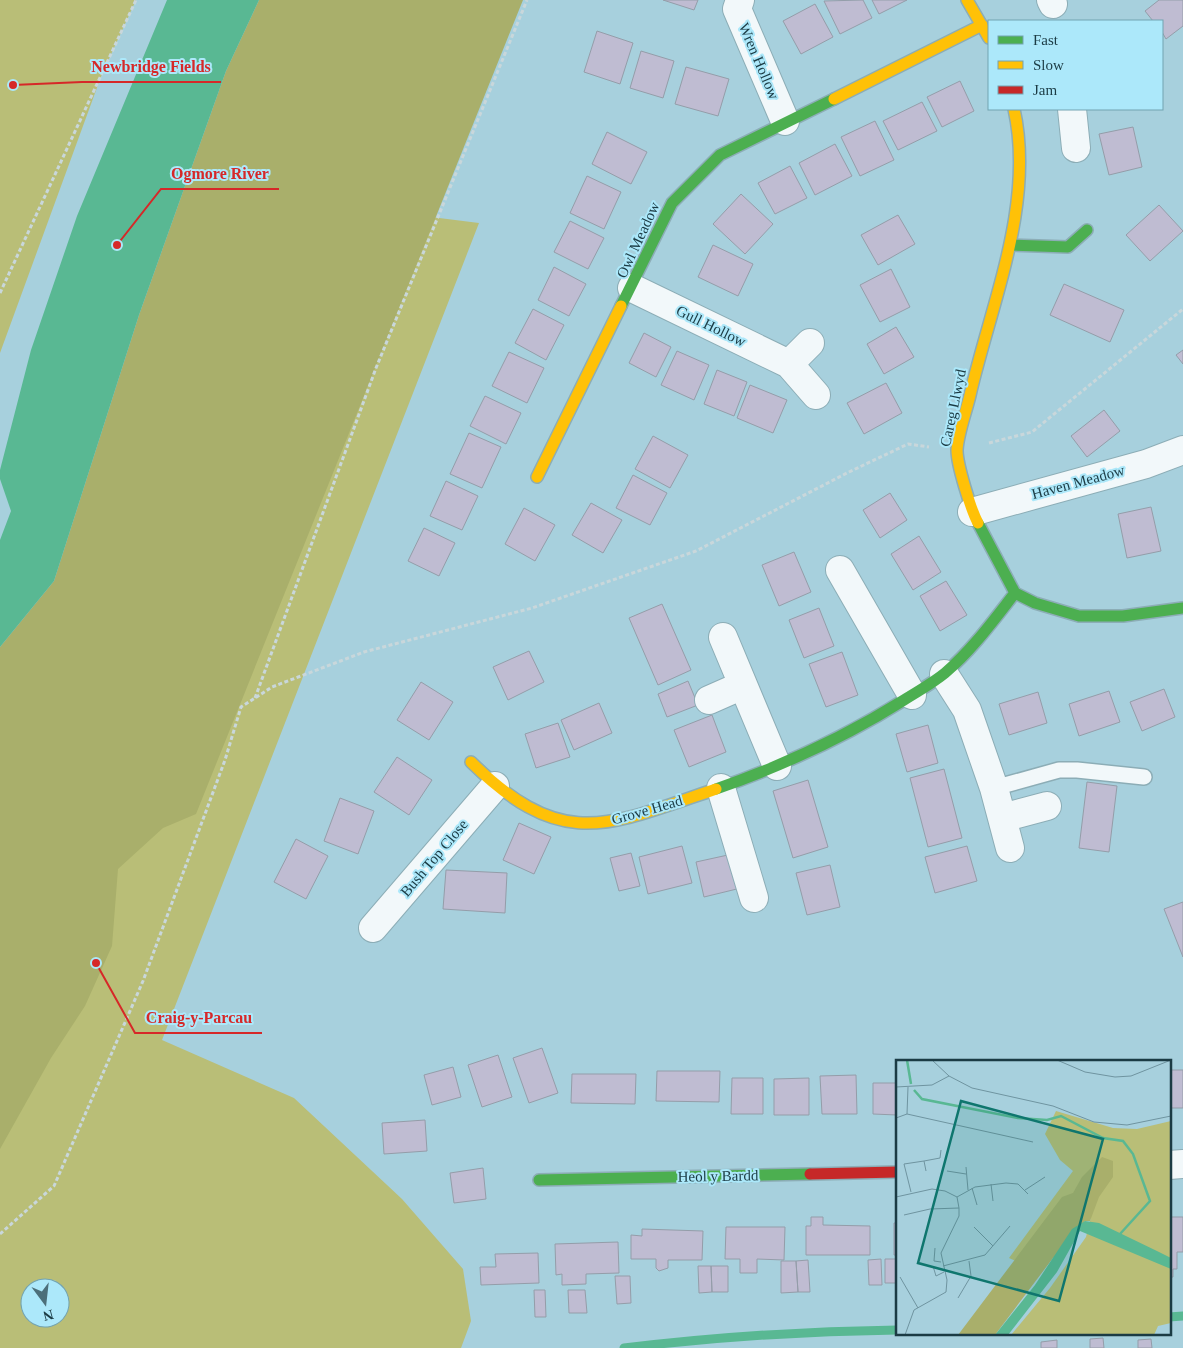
<svg xmlns="http://www.w3.org/2000/svg" width="1183" height="1348" viewBox="0 0 1183 1348" font-family="'Times New Roman',serif">
<style>
.green{fill:#b9be77;fill-rule:evenodd}
.forest{fill:#a9af6b}
.water{fill:#59b893}
.lines{fill:none;stroke-linecap:round;stroke-linejoin:round}
.stream{stroke:#59b893;stroke-width:9}
.building{fill:#bfbcd2;stroke:#949da9}
.lane-casing{stroke:#8cadb6;stroke-width:18}
.street-casing{stroke:#8cadb6;stroke-width:30}
.fast-casing{stroke:#8cadb6;stroke-width:14}
.slow-casing{stroke:#8cadb6;stroke-width:14}
.jam-casing{stroke:#8cadb6;stroke-width:14}
.path{stroke:#c9d7db;stroke-width:3;stroke-dasharray:4 2.5;stroke-linecap:butt}
.lane{stroke:#f2f8fa;stroke-width:15}
.street{stroke:#f2f8fa;stroke-width:28}
.fast{stroke:#4caf50;stroke-width:11}
.slow{stroke:#ffc107;stroke-width:11}
.jam{stroke:#c62828;stroke-width:11}
.labels{text-anchor:middle;dominant-baseline:central;stroke-width:4;stroke-linejoin:round;paint-order:stroke}
.street-label{font-size:15px;fill:#1b3b44;stroke:#ace8fa}
.inset-river{fill:none;stroke:#59b893;stroke-width:2.5}
.inset-road{fill:none;stroke:#6f94a0;stroke-width:1}
.view{fill:#0f766e;fill-opacity:0.15;stroke:#0f766e;stroke-width:2.5}
.inset-edge{fill:none;stroke:#1b3b44;stroke-width:2.5}
.leader{fill:none;stroke:#d62828;stroke-width:2}
.callout-dot{fill:#d62828;stroke:#ace8fa;stroke-width:2}
.callout-label{font-size:16px;text-anchor:middle;font-weight:bold;fill:#d62828;stroke:#ace8fa;stroke-width:4;stroke-linejoin:round;paint-order:stroke}
</style>
<rect width="100%" height="100%" fill="#a7d0dd"/>
<path class="green" d="M0,0H136L102,74L0,353Z
M224,191L479,223L162,1040L294,1098L402,1199L463,1269L471,1321L461,1348H0V676L47,632ZM30,1288H60V1318H30Z"/>
<path class="forest" d="M259,0H523L196,814L163,828L118,869L112,946L85,1006L51,1058L0,1149V647L54,581L139,315L226,71Z"/>
<path class="water" d="M167,0H259L226,71L139,315L54,581L0,647V540L11,511L0,479V470L31,350L77,216Z"/>
<g class="lines">
<path class="stream" d="M1169,1317L1183,1316
M624,1348C715,1337 806,1331 897,1330"/>
</g>
<path class="building" d="M663,0H698L694,10Z
M863,0L872,18L840,34L824,1Z
M872,0H907L879,14Z
M1159,0H1183V26L1166,39L1162,32V21H1153L1145,11Z
M815,4L833,37L801,54L783,21Z
M597,31L633,43L620,84L584,72Z
M641,51L674,61L663,98L630,88Z
M686,67L729,79L718,116L675,104Z
M960,81L974,111L942,127L927,97Z
M922,102L937,131L898,150L883,121Z
M875,121L894,160L860,176L841,137Z
M1133,127L1142,167L1109,175L1099,134Z
M607,132L647,152L631,184L592,164Z
M835,144L852,176L815,195L799,163Z
M790,166L807,198L775,214L758,183Z
M587,176L621,192L604,229L570,213Z
M741,194L773,224L745,254L713,224Z
M1159,205L1183,231L1150,261L1126,235Z
M898,215L915,244L878,265L861,235Z
M570,221L604,238L588,269L554,252Z
M713,245L753,264L738,296L698,277Z
M554,267L586,284L569,316L538,300Z
M891,269L910,307L880,322L860,285Z
M1064,284L1124,310L1110,342L1050,315Z
M533,309L564,325L546,360L515,343Z
M896,327L914,357L884,374L867,344Z
M644,333L671,347L656,377L629,363Z
M1183,350V364L1176,355Z
M677,351L709,365L694,400L661,385Z
M509,352L544,368L527,403L492,386Z
M717,370L747,382L734,416L704,404Z
M886,383L902,413L864,434L847,403Z
M750,385L787,400L773,433L737,418Z
M485,396L521,413L506,444L470,426Z
M1104,410L1120,431L1087,457L1071,436Z
M469,433L501,447L482,488L450,474Z
M653,436L688,455L670,488L635,469Z
M633,475L667,493L650,525L616,508Z
M446,481L478,496L462,530L430,516Z
M890,493L907,520L880,538L863,510Z
M591,503L622,520L603,553L572,535Z
M1151,507L1161,551L1127,558L1118,514Z
M524,508L555,525L535,561L505,544Z
M424,528L455,543L439,576L408,561Z
M919,536L941,572L913,590L891,554Z
M794,552L811,592L779,606L762,565Z
M946,581L967,615L940,631L920,596Z
M662,604L691,670L658,685L629,618Z
M819,608L834,646L804,658L789,620Z
M529,651L544,682L508,700L493,667Z
M842,652L858,695L826,707L809,664Z
M688,681L698,705L667,717L658,694Z
M421,682L453,702L429,740L397,720Z
M1164,689L1175,717L1142,731L1130,702Z
M1109,691L1120,722L1079,736L1069,704Z
M1038,692L1047,723L1009,735L999,704Z
M599,703L612,733L574,750L561,720Z
M712,715L726,752L689,767L674,730Z
M558,723L570,757L536,768L525,734Z
M928,725L938,763L907,772L896,734Z
M397,757L432,780L409,815L374,792Z
M944,769L962,838L928,847L910,778Z
M808,780L828,847L793,858L773,791Z
M1087,782L1117,786L1109,852L1079,848Z
M340,798L374,811L358,854L324,841Z
M519,823L551,837L534,874L503,860Z
M296,839L328,856L306,899L274,882Z
M682,846L692,883L648,894L639,857Z
M967,846L977,881L935,893L925,857Z
M631,853L640,886L619,891L610,858Z
M737,853L745,887L704,897L696,862Z
M830,865L840,907L807,915L796,873Z
M446,870L507,873L505,913L443,909Z
M1183,902V957L1164,909Z
M542,1048L558,1093L529,1103L513,1058Z
M498,1055L512,1097L482,1107L468,1065Z
M453,1067L461,1097L432,1105L424,1075Z
M1169,1070H1183V1108H1169Z
M657,1071H720L719,1102L656,1101Z
M572,1074H636L635,1104L571,1103Z
M856,1075L857,1114H822L820,1076Z
M732,1078H763V1114H731Z
M809,1078V1115H774V1079Z
M873,1083H897V1115L873,1114Z
M425,1120L427,1151L384,1154L382,1123Z
M483,1168L486,1199L454,1203L450,1173Z
M811,1217H823V1225L870,1226V1255H806V1226H811Z
M1169,1217H1183V1252H1177V1269H1173V1277H1169Z
M894,1223H897V1255H894Z
M726,1227H785L784,1260L757,1259V1273H740V1259H725Z
M642,1229L703,1231L702,1260H668V1268L659,1271L656,1268V1259H631V1235L642,1236Z
M618,1242L619,1273L586,1274V1284L562,1285V1274L556,1275L555,1244Z
M538,1253L539,1283L481,1285L480,1267H496L495,1254Z
M881,1259L882,1285H869L868,1260Z
M885,1259H896V1283H885Z
M808,1260L810,1292H798L796,1261Z
M781,1261H796L798,1292L781,1293Z
M698,1266H711L712,1292L699,1293Z
M711,1266H728V1292H712Z
M615,1276H630L631,1303L617,1304Z
M534,1290H545L546,1317H535Z
M568,1290H585L587,1313H569Z
M1103,1338L1104,1348H1090V1339Z
M1151,1339L1152,1348H1138V1340Z
M1057,1340V1348H1041V1342Z"/>
<g class="lines">
<defs>
<path id="lane" d="M994,788L1059,770H1077L1144,777"/>
<path id="street" d="M740,0L737,9L785,121
M1051,0L1053,4
M1072,109L1076,148
M632,288L789,364L816,395
M789,364L810,343
M972,512L1146,464L1183,450
M840,570L912,695
M723,637L777,766
M944,674L967,710L994,788L1010,848
M709,700L743,685
M721,788L754,898
M1002,818L1047,806
M373,928L495,786
M1169,1165L1183,1164"/>
<path id="fast" d="M1011,245L1068,247L1087,230
M621,306L672,203L720,155L834,99
M978,523L1015,593L1035,603L1079,616H1123L1183,608
M716,789C782,766 845,737 904,700C918,691 933,683 945,673C972,650 993,621 1015,593
M539,1180L810,1174"/>
<path id="slow" d="M967,0L989,38
M834,99L982,25
M537,477L621,306
M978,523C971,510 957,465 957,450C958,432 967,410 971,391C992,302 1035,202 1014,109
M471,762C563,852 607,826 716,789"/>
<path id="jam" d="M810,1174L897,1172"/>
</defs>
<use href="#lane" class="lane-casing"/>
<use href="#street" class="street-casing"/>
<use href="#fast" class="fast-casing"/>
<use href="#slow" class="slow-casing"/>
<use href="#jam" class="jam-casing"/>
<path class="path" d="M0,293L136,0
M989,443L1032,432L1183,309
M255,698L376,368L527,0
M0,1234L54,1186L143,981L225,760L241,707L272,687L364,652L532,608L696,551L849,472L908,444L929,447"/>
<use href="#lane" class="lane"/>
<use href="#street" class="street"/>
<use href="#fast" class="fast"/>
<use href="#slow" class="slow"/>
<use href="#jam" class="jam"/>
</g>
<g class="labels">
<g class="street-label">
<text transform="translate(759 61) rotate(67)">Wren Hollow</text>
<text transform="translate(638 240) rotate(-65)">Owl Meadow</text>
<text transform="translate(711 326) rotate(26)">Gull Hollow</text>
<text transform="translate(953 408) rotate(-78)">Careg Llwyd</text>
<text transform="translate(1078 482) rotate(-15)">Haven Meadow</text>
<text transform="translate(647 810) rotate(-16)">Grove Head</text>
<text transform="translate(434 858) rotate(-50)">Bush Top Close</text>
<text transform="translate(718 1176) rotate(-1)">Heol y Bardd</text>
</g>
</g>
<g transform="translate(896 1060)">
<rect width="275" height="275" fill="#a7d0dd"/>
<path d="M160,51L217,68L241,69L275,61V263L262,266L258,275H115L154,228L190,177L195,157L178,163L143,211L113,198L177,111L164,100L149,74Z" fill="#b9be77"/>
<path d="M206,97L217,101V117L203,137L194,161H189L157,198L99,275H62L166,137L177,133L186,117Z" fill="#a9af6b"/>
<path d="M189,161L203,163L263,192L275,198V209L184,171L161,212L112,275H99L139,225L176,169Z" fill="#59b893"/>
<path class="inset-river" d="M11,0L15,24M18,30L26,39L122,58L151,60L165,56L207,78L227,81L237,94L254,141L224,174"/>
<path class="inset-road" d="M36,0L53,16L76,28L157,46L198,62L231,65L275,56M161,0L189,12L219,17L235,16L275,0M0,27L36,25L53,16M11,54L137,82M0,58L11,54L12,27M28,101L44,98L45,90M70,107L72,130M51,111L70,114M95,124L97,141M76,128L81,145M129,130L149,117M15,132L8,104L28,101L30,111M0,137L36,129L49,131L61,137L63,148V156L45,193L51,220L50,232L18,250L9,275M61,137L79,127L110,123L122,124L132,134M8,155L34,149L63,148M78,167L97,186M39,188L38,201L45,202M37,206L40,216L48,212M47,206L89,195L114,166M4,217L22,248M62,238L75,216L73,201"/>
<path class="view" d="M65,41L207,79L163,241L22,203Z"/>
<rect width="275" height="275" class="inset-edge"/>
</g>
<path class="leader" d="M13 85L82 82H221M117 245L161 189H279M96 963L135 1033H262"/>
<g class="callout-dot">
<circle cx="13" cy="85" r="5"/>
<circle cx="117" cy="245" r="5"/>
<circle cx="96" cy="963" r="5"/>
</g>
<g class="callout-label">
<text x="151" y="72">Newbridge Fields</text>
<text x="220" y="179">Ogmore River</text>
<text x="199" y="1023">Craig-y-Parcau</text>
</g>
<rect x="988" y="20" width="175" height="90" fill="#ace8fa" stroke="#72a3b1"/>
<rect x="998" y="36" width="25" height="8" fill="#4caf50" stroke="#72a3b1"/>
<text x="1033" y="45" font-size="15" fill="#1b3b44">Fast</text>
<rect x="998" y="61" width="25" height="8" fill="#ffc107" stroke="#72a3b1"/>
<text x="1033" y="70" font-size="15" fill="#1b3b44">Slow</text>
<rect x="998" y="86" width="25" height="8" fill="#c62828" stroke="#72a3b1"/>
<text x="1033" y="95" font-size="15" fill="#1b3b44">Jam</text>
<g transform="translate(45 1303) rotate(165)"><circle r="24" fill="#ace8fa" stroke="#72a3b1"/>
<path d="M0-4L9 19L0 12L-9 19Z" fill="#4c6f7a"/>
<text y="-8" font-size="14" font-weight="bold" text-anchor="middle" fill="#1b3b44">N</text>
</g>
</svg>
